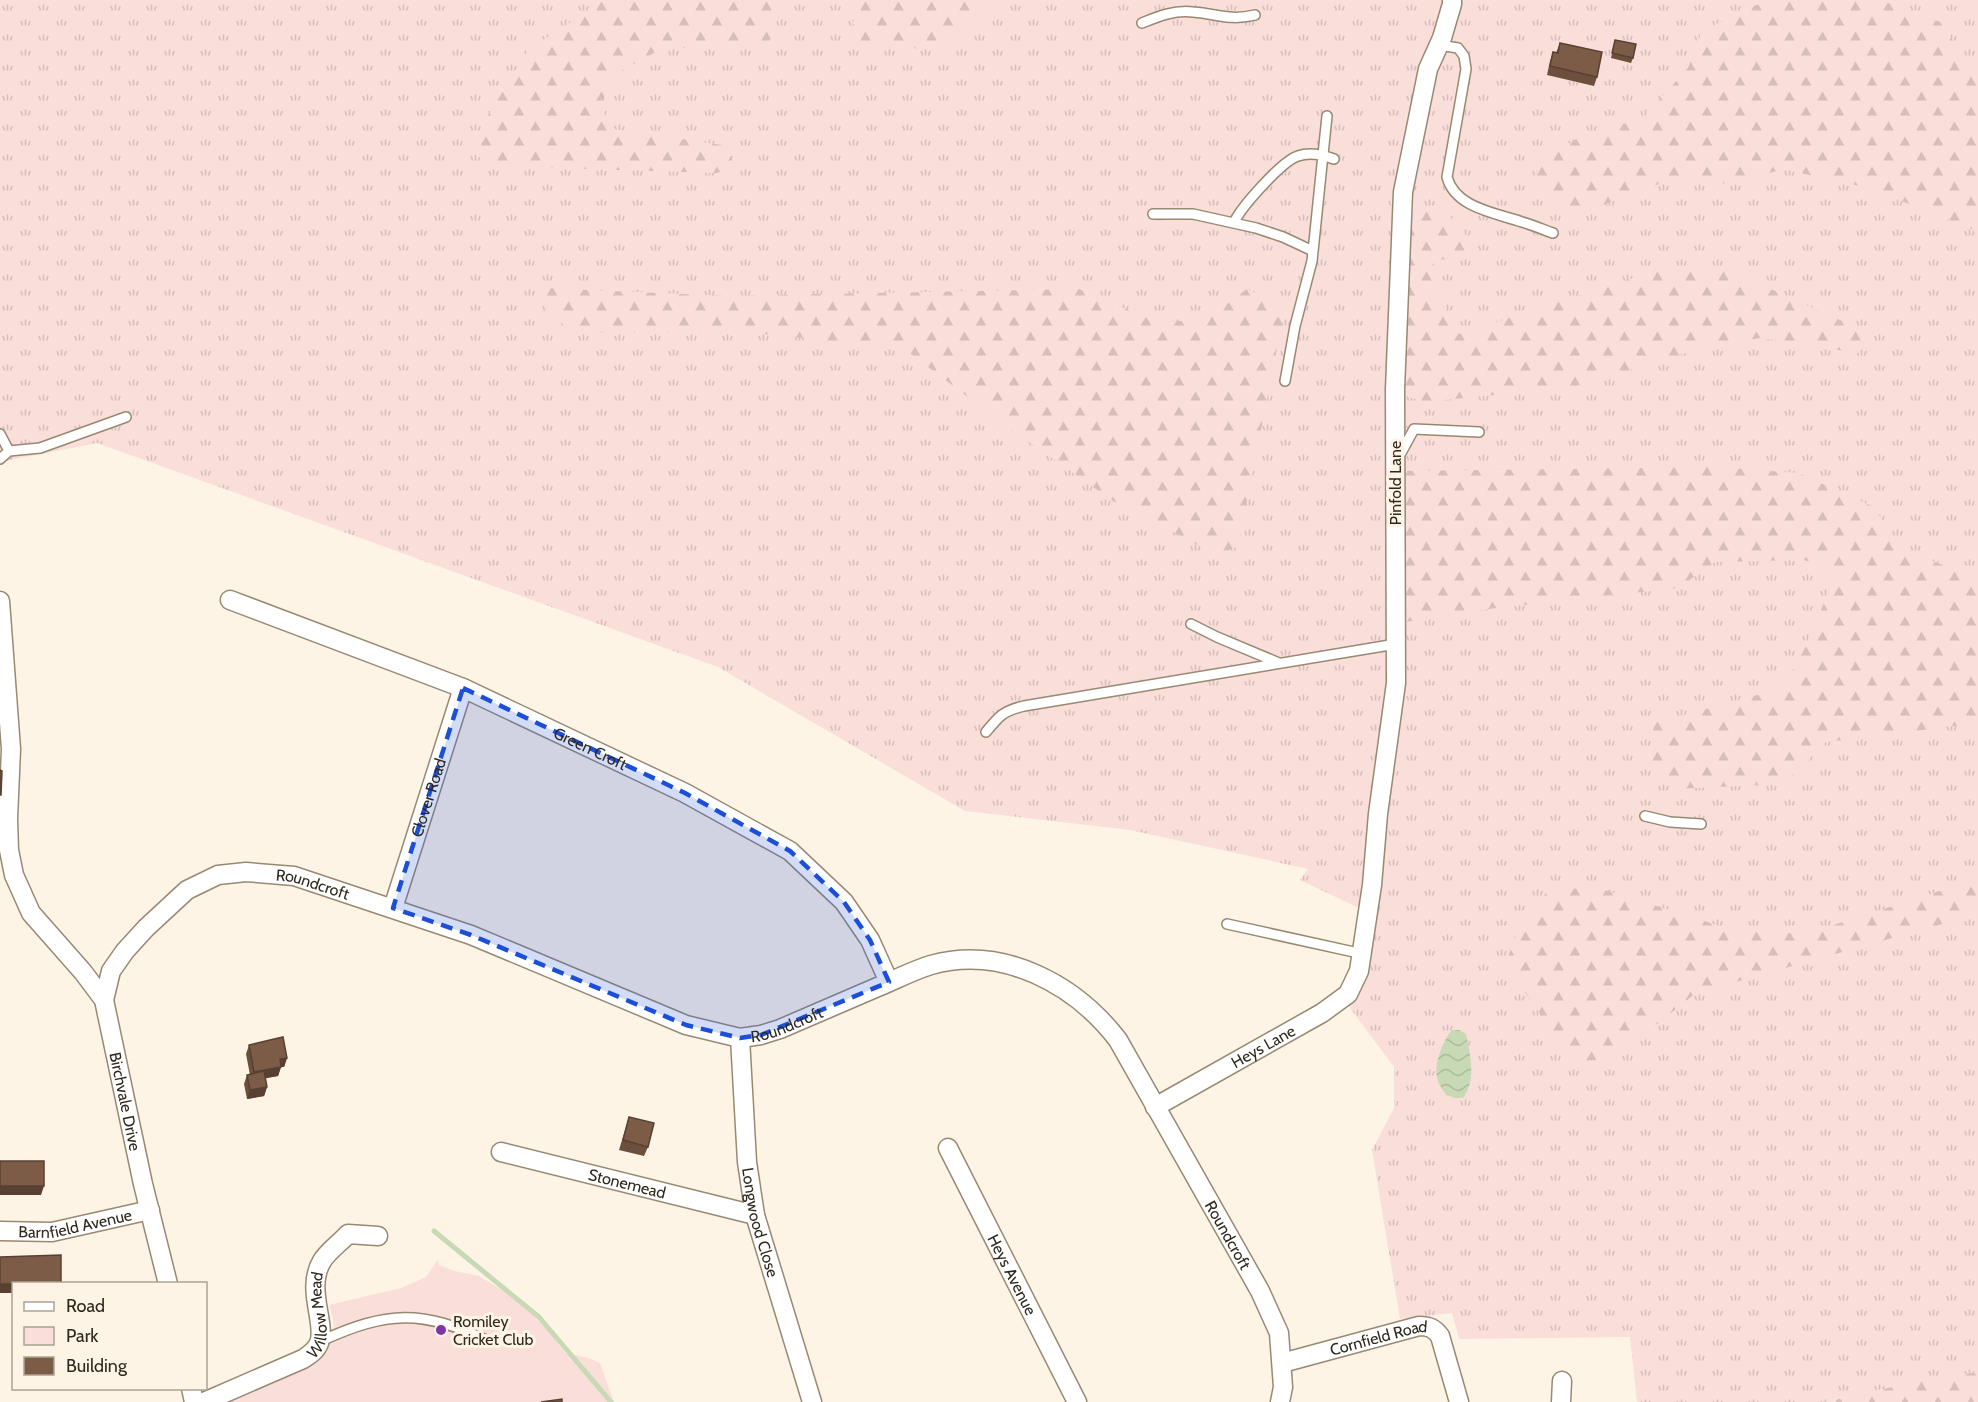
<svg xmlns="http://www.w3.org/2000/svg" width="1978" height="1402" viewBox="0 0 1978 1402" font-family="Cabin,sans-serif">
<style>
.grass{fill:url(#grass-tufts)}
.forest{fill:url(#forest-firs)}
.green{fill:#f9deda}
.water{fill:url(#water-waves)}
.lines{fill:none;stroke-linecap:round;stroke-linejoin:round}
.stream{stroke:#c7dab5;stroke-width:5}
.lane-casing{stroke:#988972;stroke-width:12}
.street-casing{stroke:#988972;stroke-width:21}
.lane{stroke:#fff;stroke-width:9}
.street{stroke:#fff;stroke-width:18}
.wall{fill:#6c4f3d}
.shaded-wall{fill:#584032}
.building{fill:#7d5c47;stroke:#584032;stroke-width:1.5}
.marked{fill:#1d4ed8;fill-opacity:0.2;stroke:#1d4ed8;stroke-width:4.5;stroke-dasharray:12 8;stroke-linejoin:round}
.poi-dot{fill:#8034a6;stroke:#fef4e5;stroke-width:2}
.labels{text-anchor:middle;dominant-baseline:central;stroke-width:6;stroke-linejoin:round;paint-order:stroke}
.street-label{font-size:16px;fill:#2e281e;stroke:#fef4e5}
.poi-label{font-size:16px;fill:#2e281e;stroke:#fef4e5;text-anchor:start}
</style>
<defs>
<pattern id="grass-tufts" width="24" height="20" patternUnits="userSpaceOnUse" patternTransform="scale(1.5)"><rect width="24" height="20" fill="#f9deda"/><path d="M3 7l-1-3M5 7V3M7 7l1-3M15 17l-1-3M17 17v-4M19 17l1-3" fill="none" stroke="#d6bebb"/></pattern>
<pattern id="forest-firs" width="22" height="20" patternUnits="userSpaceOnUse" patternTransform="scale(1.5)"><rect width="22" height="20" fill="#f9deda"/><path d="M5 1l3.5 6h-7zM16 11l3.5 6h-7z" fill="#d6bebb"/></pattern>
<pattern id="water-waves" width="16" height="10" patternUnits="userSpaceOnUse" patternTransform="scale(1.5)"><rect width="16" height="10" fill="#c7dab5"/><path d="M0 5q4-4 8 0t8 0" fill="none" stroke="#abbb9b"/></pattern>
</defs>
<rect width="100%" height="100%" fill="#fef4e5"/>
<path class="grass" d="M0,0H1978V1372L1919,1381L1825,1402H1637L1630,1337L1459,1339L1452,1313L1400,1319L1372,1150L1394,1108V1067L1347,1004L1363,910L1300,880L1308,869L1130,830L965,811L718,667L97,443L0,462Z"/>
<path class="forest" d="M604,0H780L769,44L661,49L608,78L603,105L607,128L728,146L734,166L717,173L492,166L472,152L485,120L528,50Z
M859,0H999L961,34L928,49L872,46L852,37L853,23Z
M1808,0H1880L1940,22L1965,59H1978V235L1972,229L1869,188L1782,169L1735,184L1670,180L1597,207L1554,208L1534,185L1539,163L1584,134L1642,119L1688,68L1702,31L1756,5Z
M1418,211H1445L1472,243L1459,258L1437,260L1430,267L1432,286L1459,334L1658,270L1676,267L1730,271L1867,332L1868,344L1858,353L1761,338L1716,344L1573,387L1424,402L1400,394L1406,219Z
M543,288L729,296L1079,289L1156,322L1205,320L1247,289L1285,308L1238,547L1215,554L1113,501L1012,430L904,349L746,332L573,333L547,311Z
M1719,467L1798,473L1874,507L1903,552L1978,576V723L1826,742L1784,784L1672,789L1649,761L1654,723L1772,691L1796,667L1838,571L1804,560L1715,562L1678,588L1496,608L1405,622L1401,471Z
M1978,879V914L1696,993L1614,1058L1584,1061L1554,1045L1541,1015L1522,988L1508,957L1520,923L1546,893L1592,886L1730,929L1805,934Z
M1978,1372V1402H1825L1919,1381Z"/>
<path class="green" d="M438,1259L439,1265L455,1271L479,1276L509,1294L546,1327L565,1353L589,1358L600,1363L614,1402H217L322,1350C338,1334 335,1325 329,1305L401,1288L426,1277Z"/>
<path class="water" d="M1452,1030H1459L1466,1034C1470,1054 1477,1080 1463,1098H1455L1446,1095C1443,1090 1438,1084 1437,1077C1434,1064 1443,1040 1452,1030Z"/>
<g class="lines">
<path class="stream" d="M434,1231L539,1317L611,1402"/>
<defs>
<path id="lane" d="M1142,23C1159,16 1174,10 1193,12C1219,14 1228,21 1255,15
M1439,45L1458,48L1464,56L1466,69L1447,177C1455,208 1496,213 1522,222C1532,225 1542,229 1553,233
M1153,214H1193L1256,228L1283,237L1313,251
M1234,223C1240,208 1282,161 1298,156C1309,152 1323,155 1334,159
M1285,381L1295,326L1312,261L1327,116
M0,434L9,451
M1397,455L1401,453L1414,429L1479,432
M0,459L9,451L40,448L126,417
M1191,624L1217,637L1279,663
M986,732C999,716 1003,711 1024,706L1396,644
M1645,816L1670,822L1701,824
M1227,924L1363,954
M321,1341C387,1311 422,1309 488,1341"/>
<g id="street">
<path id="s1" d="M230,600L463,688L685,793L790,851L844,902L870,940L889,982"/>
<path id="s2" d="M0,601L11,749L8,819L9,850L14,875L31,913L83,972L104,1000L143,1184L168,1284"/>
<path id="s3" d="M393,908L463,688"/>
<path id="s4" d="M104,1000L111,971L125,951L146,928L187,890L218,875L246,872L294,876L471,935L686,1025L740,1038L761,1035L780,1029C813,1015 847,1000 880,986C897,979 914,970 931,965C1003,945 1075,984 1118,1040L1260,1291L1279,1333L1283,1387L1280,1402"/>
<path id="s5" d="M740,1038L747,1162L755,1215L812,1402"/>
<path id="s6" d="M1155,1107L1322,1013L1348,994L1359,971L1372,885L1378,814L1396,683L1395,389L1403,192L1428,69L1442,38L1452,4V0"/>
<path id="s7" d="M948,1148L1077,1402"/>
<path id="s8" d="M501,1152L755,1215"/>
<path id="s9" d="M0,1231L52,1232L150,1210"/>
<path id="s10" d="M1282,1363L1419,1326C1429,1326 1434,1328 1440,1336L1459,1402"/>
<path d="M191,1388L194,1402"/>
<path id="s11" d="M204,1402L303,1359C309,1355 316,1351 319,1343C327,1324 305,1289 322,1261C328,1251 340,1243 348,1234L378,1236"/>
<path d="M1561,1402L1562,1381"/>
</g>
</defs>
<use href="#lane" class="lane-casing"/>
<use href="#street" class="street-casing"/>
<use href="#lane" class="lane"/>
<use href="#street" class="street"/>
</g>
<path class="wall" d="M1615,40L1633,58L1631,63L1611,58Z
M1560,43L1597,77L1594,86L1547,75L1550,61L1553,52L1556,53Z
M249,1045L287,1058L284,1067H281L278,1076L265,1078L267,1087L264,1096L247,1099L244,1084L247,1075H250L246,1054Z
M629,1117L648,1147L644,1156L619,1150Z"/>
<path class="shaded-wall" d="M287,1058L284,1067H281L278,1076L251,1081L254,1072L280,1059Z
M267,1087L264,1096L247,1099L250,1090Z
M0,1186H44L41,1195H0Z
M0,1284H14V1293H0Z"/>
<path class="building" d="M1615,40L1636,44L1633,58L1612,53Z
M1560,43L1602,52L1597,77L1550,66L1553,52L1558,53Z
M0,770L2,771L1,795H0Z
M283,1037L287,1058L280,1059L281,1067L254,1072L249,1045Z
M264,1071L267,1087L250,1090L247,1075Z
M629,1117L654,1123L648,1147L623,1140Z
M0,1161H44V1186H0Z
M61,1255V1284H0V1257Z
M562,1399V1402H541Z"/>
<path class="marked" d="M463,688L685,793L790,851L844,902L870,940L889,982L761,1035L740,1038L686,1025L471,935L393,908Z"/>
<circle class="poi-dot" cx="441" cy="1330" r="6"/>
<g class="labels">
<g class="street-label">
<text transform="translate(1395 483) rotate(-90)">Pinfold Lane</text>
<text stroke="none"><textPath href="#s1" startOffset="390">Green Croft</textPath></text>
<text stroke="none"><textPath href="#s3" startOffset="116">Clover Road</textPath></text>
<text stroke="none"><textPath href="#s4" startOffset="272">Roundcroft</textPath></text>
<text stroke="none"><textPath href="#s4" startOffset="776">Roundcroft</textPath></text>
<text stroke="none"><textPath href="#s6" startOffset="124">Heys Lane</textPath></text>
<text stroke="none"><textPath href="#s2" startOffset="534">Birchvale Drive</textPath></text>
<text stroke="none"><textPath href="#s8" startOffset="130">Stonemead</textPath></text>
<text stroke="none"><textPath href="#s9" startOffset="76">Barnfield Avenue</textPath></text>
<text stroke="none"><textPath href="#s5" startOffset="186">Longwood Close</textPath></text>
<text stroke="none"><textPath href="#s4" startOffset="1370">Roundcroft</textPath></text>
<text stroke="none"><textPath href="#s7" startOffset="142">Heys Avenue</textPath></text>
<text stroke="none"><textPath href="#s11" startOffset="159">Willow Mead</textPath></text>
<text stroke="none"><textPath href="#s10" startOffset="100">Cornfield Road</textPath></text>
</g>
<g class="poi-label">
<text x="453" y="1321">Romiley<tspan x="453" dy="18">Cricket Club</tspan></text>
</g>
</g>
<rect x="12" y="1282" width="195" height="108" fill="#fef4e5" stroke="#aba295" stroke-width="1.5"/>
<rect x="24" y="1302" width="30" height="9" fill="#ffffff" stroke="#aba295" stroke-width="1.5"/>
<text x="66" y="1312" font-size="18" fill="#2e281e">Road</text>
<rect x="24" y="1327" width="30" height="18" fill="#f9deda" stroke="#aba295" stroke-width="1.5"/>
<text x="66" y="1342" font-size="18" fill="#2e281e">Park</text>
<rect x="24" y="1357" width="30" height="18" fill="#7d5c47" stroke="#aba295" stroke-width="1.5"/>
<text x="66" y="1372" font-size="18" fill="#2e281e">Building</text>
</svg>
